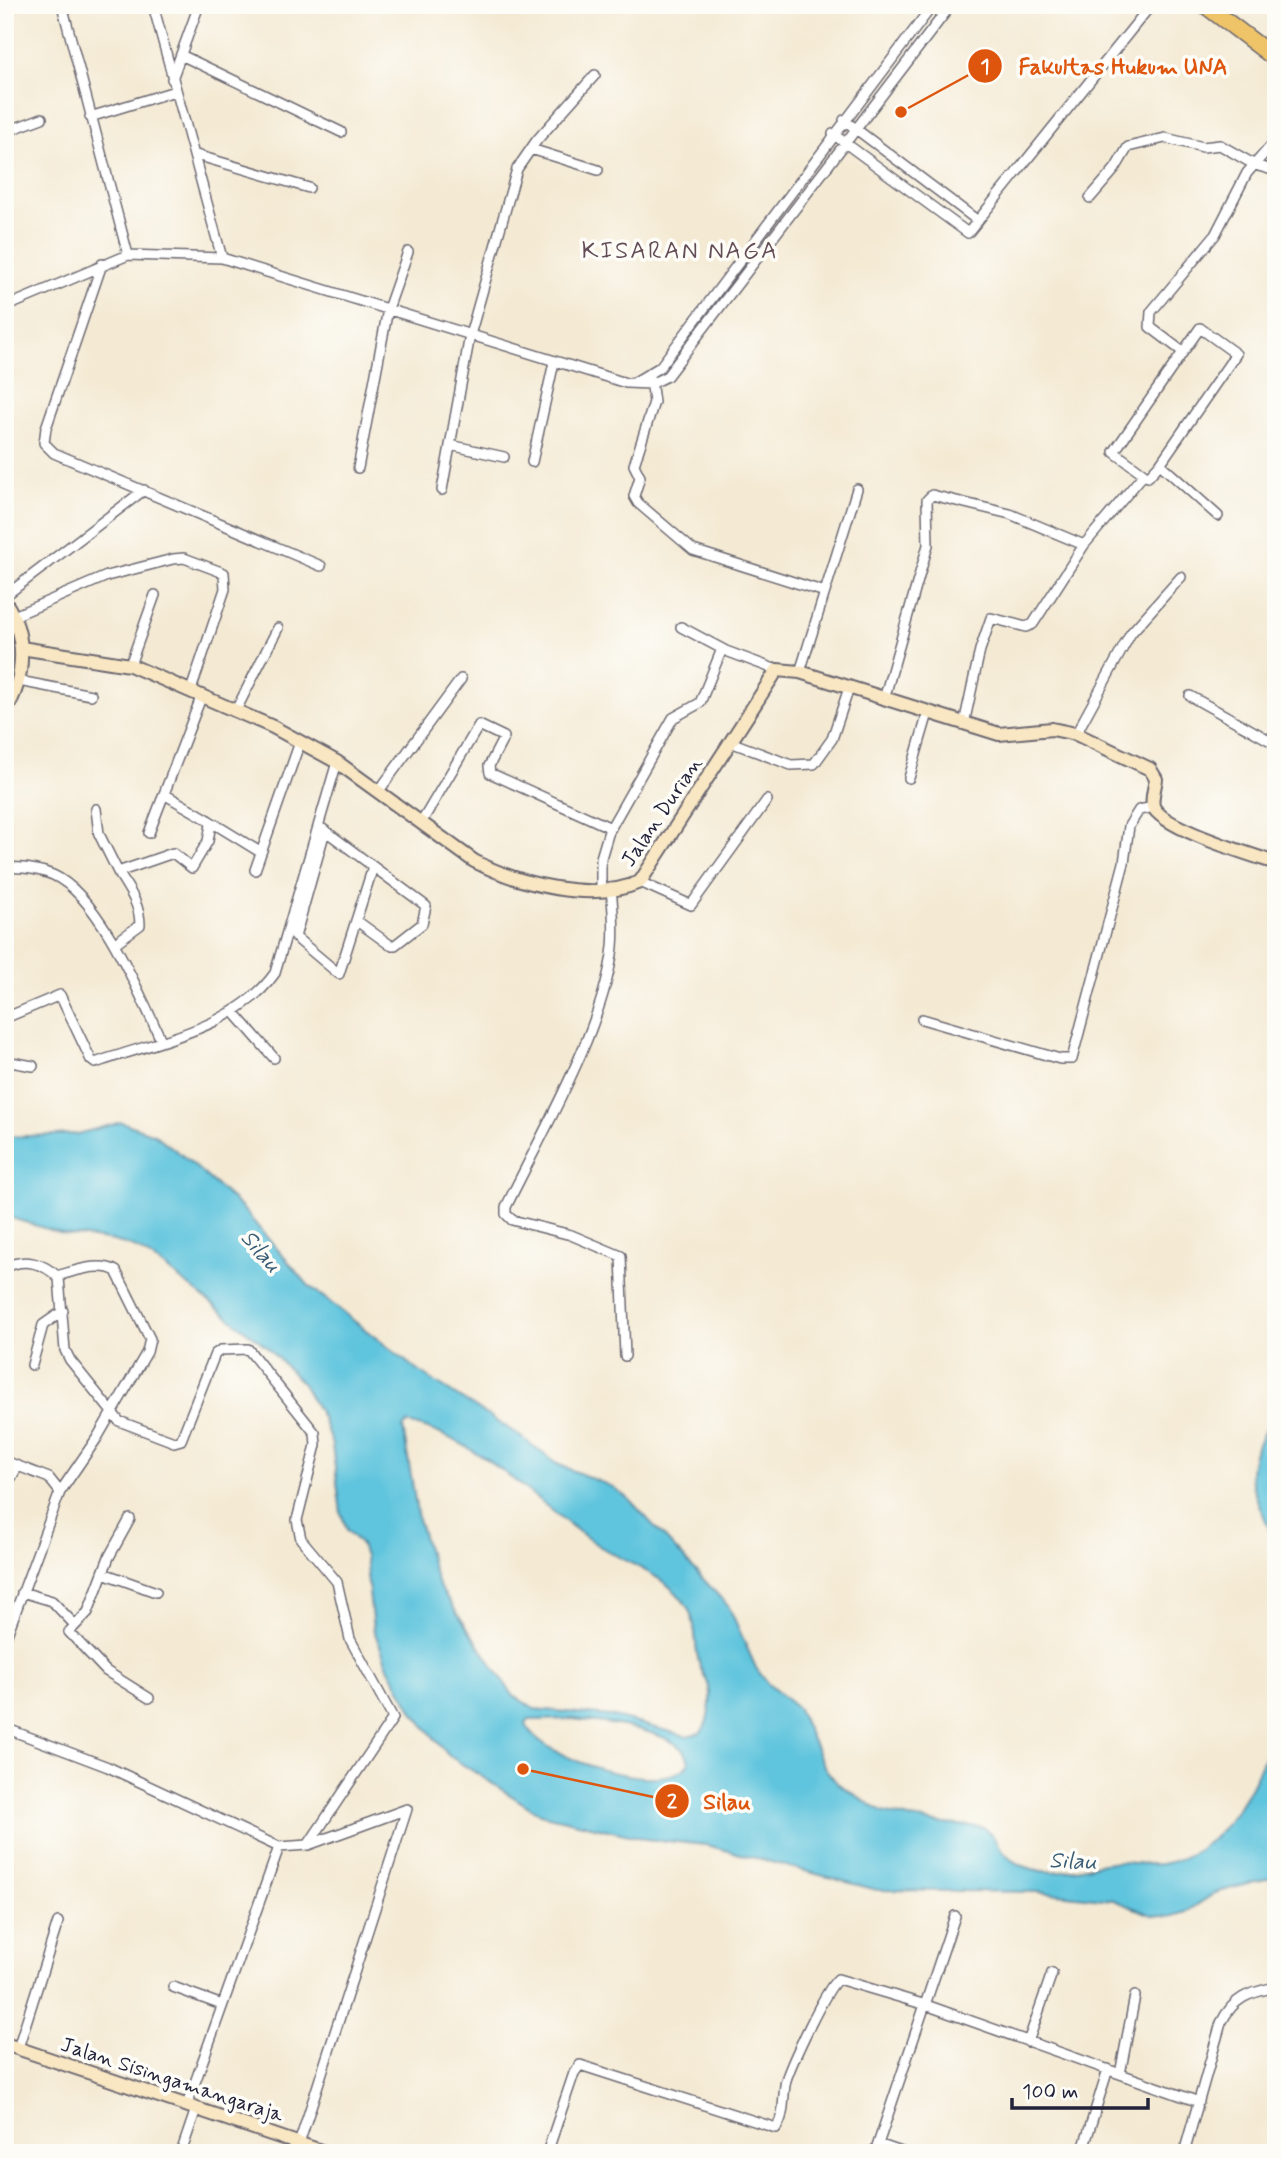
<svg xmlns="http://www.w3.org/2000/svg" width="1281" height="2158" viewBox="0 0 1281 2158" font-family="Mynerve,sans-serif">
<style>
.water{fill:#5fc4dd;stroke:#40738c;stroke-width:2;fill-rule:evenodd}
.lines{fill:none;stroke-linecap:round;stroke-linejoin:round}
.street-casing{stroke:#6c6871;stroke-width:12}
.secondary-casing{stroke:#6c6871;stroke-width:16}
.highway-casing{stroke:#6c6871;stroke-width:19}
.street{stroke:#fff;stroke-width:9}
.secondary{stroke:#f9e7c3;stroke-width:12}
.highway{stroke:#efc469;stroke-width:16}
.labels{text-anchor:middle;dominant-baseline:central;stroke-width:7;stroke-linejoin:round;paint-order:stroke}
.street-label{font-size:21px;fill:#22223b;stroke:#fdfcf7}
.water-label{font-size:23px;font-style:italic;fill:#375b74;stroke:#fdfcf7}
.quarter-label{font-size:24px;letter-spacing:2px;fill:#634d57;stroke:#fdfcf7}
.leader{fill:none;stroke:#de560e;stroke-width:2.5}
.callout-dot{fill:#de560e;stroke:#fdfcf7;stroke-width:2.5}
.mark-label{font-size:21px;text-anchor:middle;font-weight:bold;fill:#fff}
.callout-label{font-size:23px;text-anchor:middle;font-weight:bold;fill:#de560e;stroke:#fdfcf7;stroke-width:7;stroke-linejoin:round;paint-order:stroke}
</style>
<rect width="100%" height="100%" fill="#fdfcf7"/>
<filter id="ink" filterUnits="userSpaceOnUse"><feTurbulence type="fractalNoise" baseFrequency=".0143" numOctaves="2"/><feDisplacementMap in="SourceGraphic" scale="14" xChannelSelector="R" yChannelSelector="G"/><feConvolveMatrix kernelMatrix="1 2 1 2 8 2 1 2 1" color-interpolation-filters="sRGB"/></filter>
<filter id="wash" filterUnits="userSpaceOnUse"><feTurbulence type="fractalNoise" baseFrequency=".00686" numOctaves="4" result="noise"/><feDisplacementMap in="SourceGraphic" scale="28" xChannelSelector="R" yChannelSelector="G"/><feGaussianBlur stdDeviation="1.57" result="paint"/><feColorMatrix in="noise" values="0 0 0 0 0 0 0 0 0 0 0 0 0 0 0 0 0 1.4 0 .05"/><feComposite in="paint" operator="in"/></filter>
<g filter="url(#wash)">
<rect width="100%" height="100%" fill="#f4ead4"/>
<path class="water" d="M121,1122L154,1134L183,1156L241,1207L309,1286L424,1375L517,1434L557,1464L613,1487L630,1500L729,1607L756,1668L768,1684L798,1709L825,1768L837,1783L882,1812L932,1823L983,1827C997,1836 1000,1854 1015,1862C1046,1879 1071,1870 1103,1863C1121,1859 1142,1866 1161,1864C1224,1855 1261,1777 1276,1722V1876L1215,1893L1186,1912L1170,1917L1152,1915L1113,1900L1038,1892L877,1890L706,1845L646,1839L540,1814L448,1755L414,1713L389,1669L373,1628L365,1557L361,1545L347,1530L341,1513L332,1445L323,1419L303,1384L267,1347L161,1264L134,1247L114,1241L63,1234L5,1216V1137L78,1134ZM408,1423C484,1441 533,1501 596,1544C623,1562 659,1572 681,1598C699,1619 693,1639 699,1663C701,1672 708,1680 709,1688C712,1700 709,1725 700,1733L686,1736L611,1716L534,1709L512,1694L438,1585L418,1519L403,1427ZM573,1719C600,1722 686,1730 689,1763C667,1799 539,1759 526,1724L529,1720Z
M1276,1414V1550C1267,1508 1237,1486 1259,1442C1264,1432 1268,1423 1276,1414Z"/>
</g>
<g filter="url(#ink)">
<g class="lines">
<defs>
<path id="street" d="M62,5L128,255
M153,5L222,258
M181,55L341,132
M172,79L199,5
M90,117L175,91
M844,120L978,221
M5,132L42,118
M833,134L968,233L1151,5
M531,149L598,170
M196,155L309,188
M1090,198L1115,169L1128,147L1165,138L1203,147L1220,145L1255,165L1276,171
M102,264L46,428L44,443L54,453L321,566
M5,307L128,255L222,258L626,383L651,384L667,376L951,5
M1183,352L1200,328L1236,354L1160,464L1218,516
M651,380L654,402L634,465L640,477L634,496L638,503L693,550L825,592
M635,382L660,367L933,5
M450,445L504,457
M532,462L554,362
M358,468L388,309L408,252
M1144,474L1148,477L1160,464
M442,490L470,335L517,169L537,140L595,75
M5,596L144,490
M14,616L107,576L173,559L184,558L224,573L225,589L191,690
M681,627L726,651L777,670
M130,665L155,595
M800,672L857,489
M19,681L91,695
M1190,696L1276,744
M884,699L928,545L927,500L932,495L1010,514L1084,545
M236,710L278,628
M964,724L980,650L991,618L1026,627L1033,624L1084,545L1144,474L1114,452L1183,352L1150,327L1151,312L1215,235L1247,173L1276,140
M1076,734L1131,633L1181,577
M733,743L791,765L814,764L832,739L849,688
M909,778L928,713
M378,792L461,679
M96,809L99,834L118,872
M208,820L260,852
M421,823L479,725L504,737L489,766L490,773L611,828
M323,829L426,906L422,924L395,945H390L357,921
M325,831L295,937L339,974L373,867
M149,833L202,695
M5,867C22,868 37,868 53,875C100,896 140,995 161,1040
M255,870L300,742
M640,882L691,905L767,800
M611,888C613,908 615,927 613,947C604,1027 542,1133 506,1207V1214L512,1220L571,1235L621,1256L625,1356
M601,889V858L609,831L673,718L700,703L722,649
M114,944L140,925C140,904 129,890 118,872L173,853L192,868L208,841L211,824L207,819L164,794
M234,1012L274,1058
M5,1018L60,995L91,1060L95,1063C154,1042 237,1028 275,973L337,762
M922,1019L1060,1059H1072L1124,863L1129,826L1139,810L1154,807
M5,1061L33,1066
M5,1268C24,1257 44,1263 59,1278L65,1350L70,1360L119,1421L174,1442L181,1440L215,1354L221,1350L248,1349L315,1433L316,1445L297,1520L301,1539L337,1582L350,1639L393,1718L308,1845
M56,1276C73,1272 100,1261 116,1271L150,1339L147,1352L97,1438L60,1492
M32,1365L43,1325L63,1311
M5,1461L49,1478L60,1492L5,1640
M5,1488L18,1466
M130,1519L109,1557L88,1612L69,1632L106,1671L149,1698
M103,1573L156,1592
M22,1592L52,1601L75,1625
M5,1728L108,1767L279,1847L308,1845L407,1809L296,2153
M173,1987L222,2005
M1028,2042L1052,1973
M18,2048L58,1922
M1120,2074L1135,1996
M187,2105L279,1847
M878,2144L904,2153
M181,2153L196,2109
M547,2153L574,2073L580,2065L776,2128C786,2114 782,2096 786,2080C792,2062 825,1990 838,1979L926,2005L1199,2102
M875,2153L955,1916
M1082,2153L1108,2069
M1184,2153L1221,2023C1234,1997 1248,1993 1276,1987"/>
<path id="secondary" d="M5,602C27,634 26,678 5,711
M21,648L130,665L273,727L337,762L474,861C518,884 592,903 640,882L777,670L800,672L999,734L1052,729L1076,734L1150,769L1156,779C1155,787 1151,798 1153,806C1161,828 1252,855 1276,863
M5,2044L327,2153"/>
<path id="highway" d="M1205,5L1276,59"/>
</defs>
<use href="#street" class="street-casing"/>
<use href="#secondary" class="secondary-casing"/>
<use href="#highway" class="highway-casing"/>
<use href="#street" class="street"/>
<use href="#secondary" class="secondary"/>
<use href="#highway" class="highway"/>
</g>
</g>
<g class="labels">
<g class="street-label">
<text transform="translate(662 812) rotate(-56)">Jalan Durian</text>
<text transform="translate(172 2080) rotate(18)">Jalan Sisingamangaraja</text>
</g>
<g class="water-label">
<text transform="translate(260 1252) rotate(49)">Silau</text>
<text transform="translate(1073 1862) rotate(2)">Silau</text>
</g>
<g class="quarter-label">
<text x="680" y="251">KISARAN NAGA</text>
</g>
</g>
<path class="leader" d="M901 112L985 66M523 1769L672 1801"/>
<g class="callout-dot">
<circle cx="901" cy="112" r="7"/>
<circle cx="523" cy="1769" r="7"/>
<circle cx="985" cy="66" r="18"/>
<circle cx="672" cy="1801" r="18"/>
</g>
<g class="mark-label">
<text x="985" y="73">1</text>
<text x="672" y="1808">2</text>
</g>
<g class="callout-label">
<text x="1123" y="74">Fakultas Hukum UNA</text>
<text x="727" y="1809">Silau</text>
</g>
<rect width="1281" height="2158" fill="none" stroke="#fdfcf7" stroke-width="28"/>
<path d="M1012 2098v10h136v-10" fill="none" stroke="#22223b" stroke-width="3.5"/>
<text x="1022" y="2098" font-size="21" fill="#22223b" stroke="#fdfcf7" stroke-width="5" paint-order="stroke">100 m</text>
</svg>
